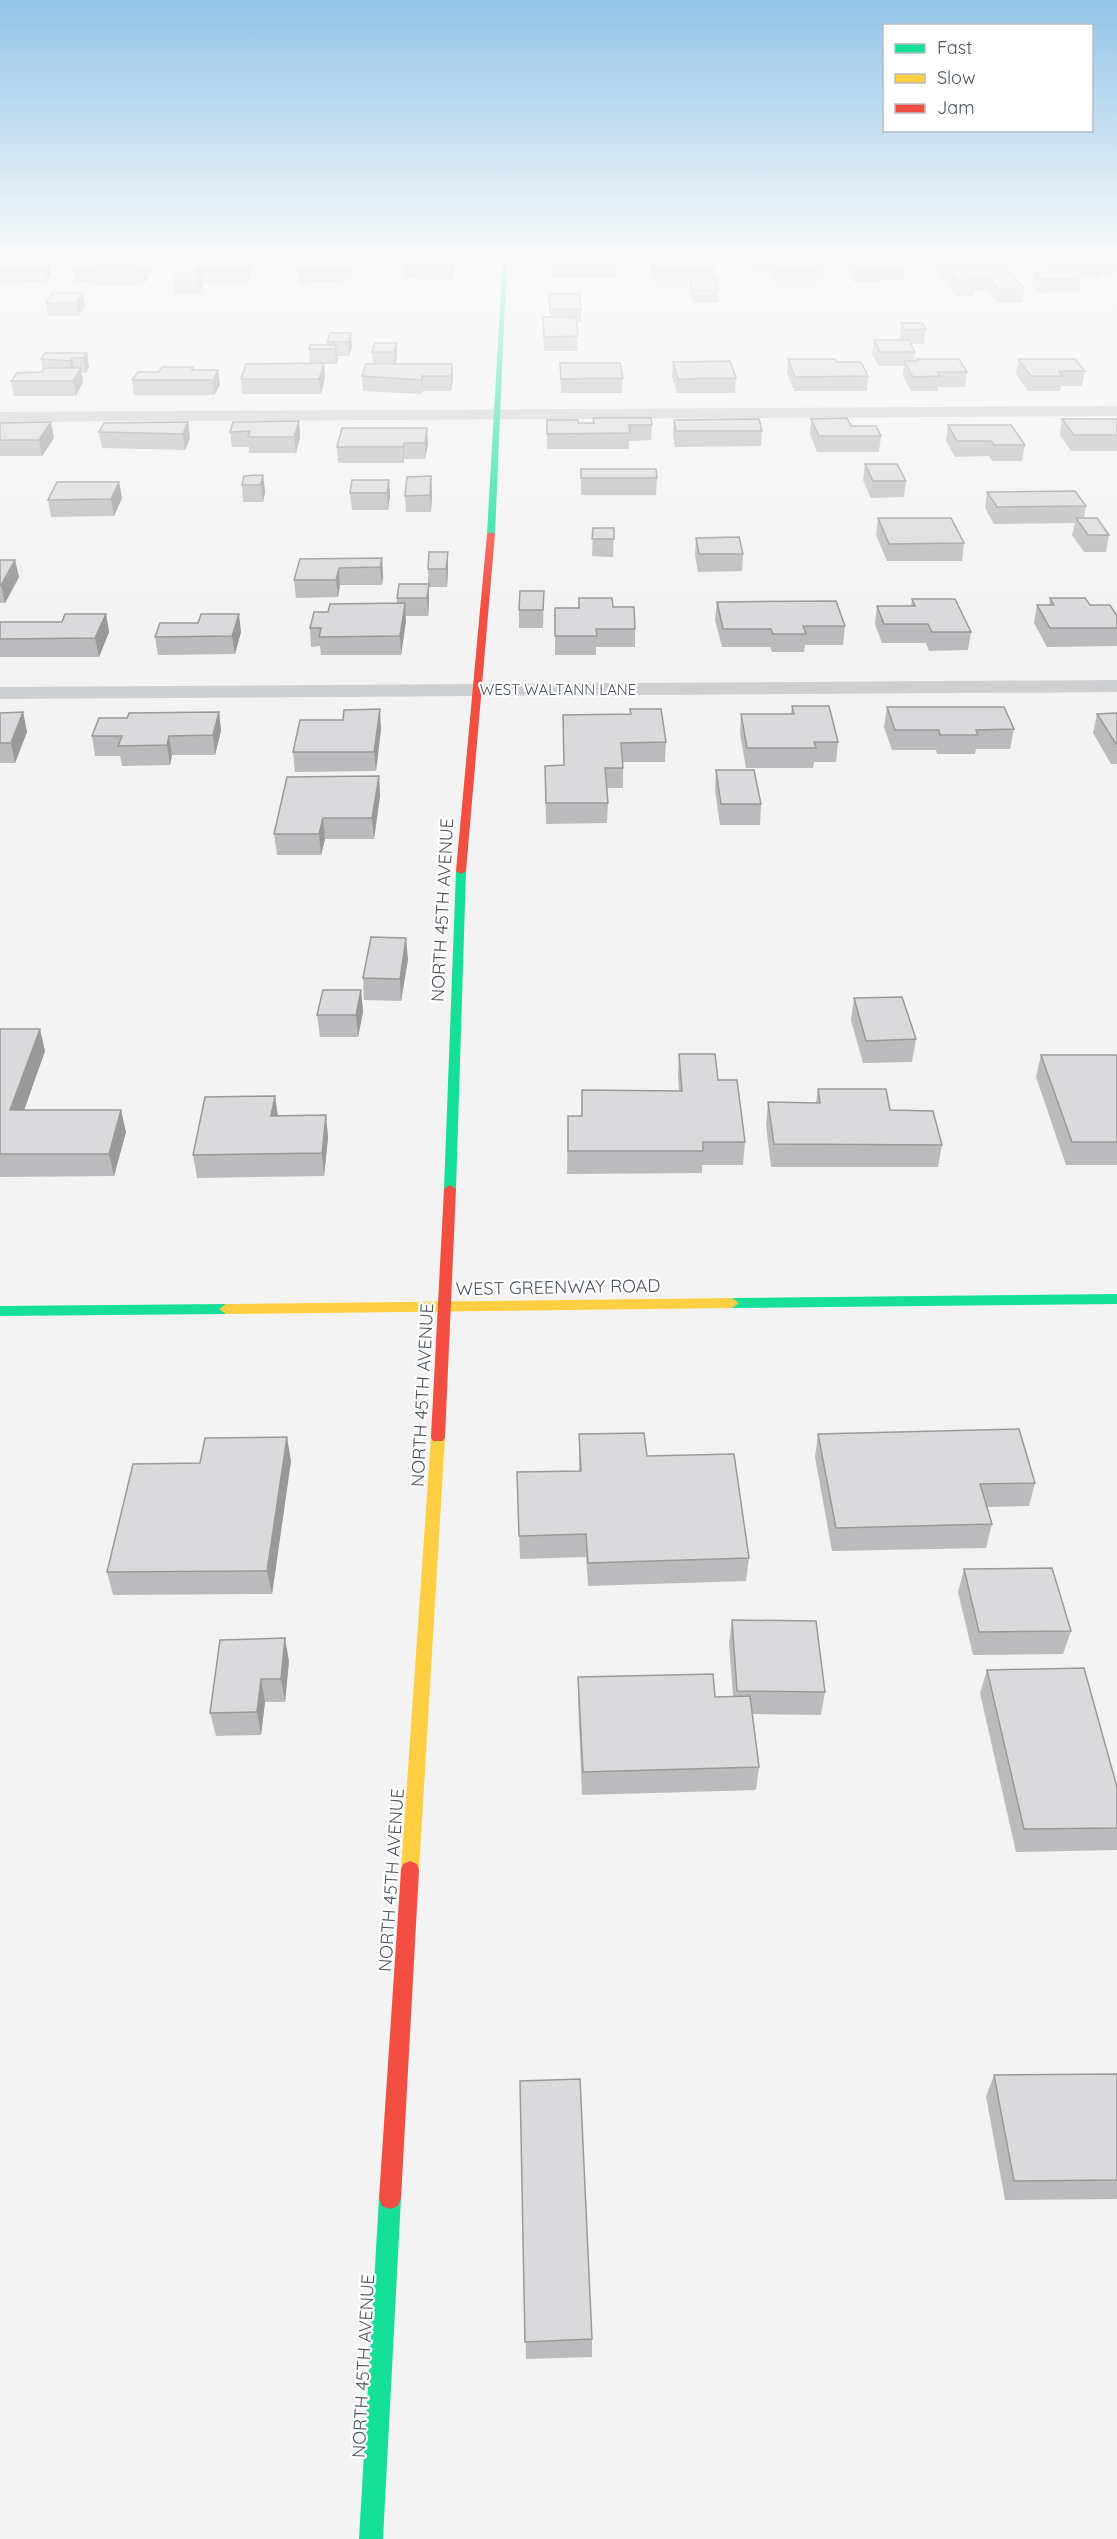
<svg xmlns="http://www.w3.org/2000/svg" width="1117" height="2539" viewBox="0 0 1117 2539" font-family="Quicksand,sans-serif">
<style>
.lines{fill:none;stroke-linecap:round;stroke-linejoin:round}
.street{fill:#cdcfd1;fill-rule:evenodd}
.fast{fill:#16e098;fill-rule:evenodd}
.slow{fill:#ffcf43;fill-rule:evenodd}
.jam{fill:#f24e42;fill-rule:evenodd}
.wall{fill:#bbbbbd}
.shaded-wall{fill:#99999a}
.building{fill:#dadadc;stroke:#99999a;stroke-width:1.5}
.labels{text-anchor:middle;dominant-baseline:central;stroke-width:4.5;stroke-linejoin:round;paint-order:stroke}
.far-street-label{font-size:15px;fill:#4b545f;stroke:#fff}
.street-label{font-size:18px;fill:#4b545f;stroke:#fff}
</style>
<rect width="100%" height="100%" fill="#f4f3f3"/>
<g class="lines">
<path class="street" d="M1117,254V259L0,263V255Z
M1117,406V416L0,422V412Z
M1117,680V692L0,699V687Z"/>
<path class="fast" d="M503,254H507L495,534L491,536L487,534Z
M461,868L466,871L456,1189L450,1193L444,1189L456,871Z
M1117,1294V1304L732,1308L725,1303L732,1298Z
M226,1304L233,1309L226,1314L0,1316V1306Z
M390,2187L398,2190L401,2198L383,2539H359L379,2198L382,2190Z"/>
<path class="slow" d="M732,1298L739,1303L732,1308L226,1314L219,1309L226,1304Z
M438,1431L443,1433L445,1437L419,1870L417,1876L410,1879L403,1876L401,1870L431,1437L433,1433Z"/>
<path class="jam" d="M491,532L495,534L466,871L461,874L456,871L487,534Z
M450,1185L456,1189L445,1437L443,1441H433L431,1437L444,1189Z
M410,1861L417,1864L419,1870L401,2198L398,2206L390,2209L382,2206L379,2198L401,1870L403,1864Z"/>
</g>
<path class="wall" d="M752,255L824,268L823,281H773L769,273L754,274L752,268Z
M847,255L904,279L854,282L846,268Z
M938,255L1024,289L1022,303H997L988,291H974V296H956L936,268Z
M1048,255L1117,260L1116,274H1101L1100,278L1078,276L1081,279L1079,292L1039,293L1032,285L1034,272H1050L1046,267Z
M453,256L454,269L453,279L403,278V265Z
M551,256L617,265V278H552Z
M651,256L702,263L714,268L713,278L719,290L718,303H693L689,291L690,281H653L650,268Z
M252,257L253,270L247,283H203L199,294H175L174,281L196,272V270L221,262Z
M324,257V260H351L352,273L350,281L299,283L298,270Z
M0,260L49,261L51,274L45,282L0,283Z
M73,269L153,270L143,285H91L90,282H75Z
M83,293L85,307L78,316H48L46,303Z
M549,294L581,309V322H576L578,351H544L543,317H550Z
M901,323L926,329L924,344H911L915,352L914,361H916L917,359L967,372L965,387H938V391H911L903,376L904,366H879L872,355L874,340H902L900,337Z
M351,333L352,347L349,356H337L338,359L336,364H324L325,378L321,394H242L241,379L310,364L309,349L327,345V342Z
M397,343V357L395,364H452L453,379L451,391H423L422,394L363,391L362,376L373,364L372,352Z
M87,353L89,367L86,373H82L83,382L76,396H14L11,381L42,372L43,371L41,359Z
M788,359L837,362L868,376L867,391H794L787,373Z
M1018,359L1085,371L1082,386H1061L1060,391H1028L1016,374Z
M673,362L736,378L735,393H677L672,376Z
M560,363L623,378L622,393H561Z
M194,370L220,385L214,395H134L132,380L159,372Z
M593,418L652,425L651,440L629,441V449H547V420L578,423H593Z
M811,419L851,426L881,436L879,452H817L810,434Z
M1062,419H1117V451H1071L1060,435Z
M674,420L762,431L761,446L675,447L673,435Z
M299,421L300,437L296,453H249V447H232L230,432Z
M188,422L190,438L185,450L102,448L99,432Z
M0,423L54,438L42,456H0Z
M948,425L1025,445L1022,461H992L989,456L955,457L946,441Z
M427,428L428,444L425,459H404V463H338L337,447Z
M865,464L906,481L904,497L871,498L863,480Z
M581,469L657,478L656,495H581Z
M263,475L265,492L263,502H243L242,485Z
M389,480L390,496L388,510H352L350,493Z
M119,482L122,498L114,516L51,517L48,500Z
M987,492L1086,506L1084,518L1109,535L1106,552H1084L1072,535L1075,523L994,524L985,508Z
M432,493L431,512H406L405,496Z
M878,518L964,543L962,561H887L876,535Z
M593,528H614L613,557L592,556Z
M696,538L743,554L742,571L698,572L695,555Z
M448,552V570L447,587H429V602L428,616H405L406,621L401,655H321L320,646L311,647L310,628L328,612L397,603V598L428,584V569Z
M382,558L383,576L382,585H340L338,597L296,598L294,580L300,559Z
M0,560H15L19,577L5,603H0Z
M544,591L543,628H519V610Z
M1050,598L1117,616V646L1047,647L1034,623L1037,605H1049Z
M912,599L971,632L968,650L929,651L926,643H882L875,624L877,606H911Z
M717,602L845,626L843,645H805L804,652H772L770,647H722L715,620Z
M613,607L635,629V647H596V655H555V608Z
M106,614L109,632L99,657H0V622H62Z
M241,632L235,654L158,655L155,637Z
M792,706L838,742L836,762H814L813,768H746L740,733L741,714H791Z
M887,707L1014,729L1010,749H976L975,754H937L936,750H892L884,727Z
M630,709L666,742L665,762H623V788H606L608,803L607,823L546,824L545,766L564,765L563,715L630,714Z
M23,712L27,732L15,763H0V713Z
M219,712L221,731L215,755H172L170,765L122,766L120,756H95L92,736L127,718Z
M1117,713V764H1111L1093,733L1097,714Z
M343,720L381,729L376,771L295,772L293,752Z
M716,770L761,804L760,825H720L715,790Z
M379,776L380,796L374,839H325L321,855H277L274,834Z
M408,959L401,1001L364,1000L363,978Z
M361,990L363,1012L358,1037H320L317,1015Z
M854,998L916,1039L912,1062L863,1063L851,1020Z
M0,1029L45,1051L24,1110L126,1132L114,1176L0,1177Z
M679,1054L718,1080L745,1142L743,1165H702V1173L567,1174L568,1116H581L582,1090L679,1091L678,1076Z
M1041,1055H1117V1165H1066L1036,1077Z
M818,1089L890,1110L942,1145L938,1167H771L766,1125L768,1102L816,1103Z
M275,1096L278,1116L326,1115L328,1138L324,1176L197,1178L193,1155Z
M579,1434L647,1456L749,1558L746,1581L588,1586L586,1557L520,1559L517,1472L579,1471Z
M818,1434L1035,1483L1029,1506L987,1507L992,1524L986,1548L832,1551L815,1457Z
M291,1461L272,1594L113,1595L107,1572L200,1463Z
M964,1569L1071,1631L1063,1654L973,1655L958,1592Z
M732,1620L825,1692L821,1715L752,1714L759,1767L756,1790L582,1795L578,1700V1677L715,1697L733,1696L729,1643Z
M289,1661L285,1702H265L261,1735L216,1736L210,1713Z
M987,1670L1117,1787V1850L1016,1852L980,1693Z
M1117,2074V2199L1005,2200L986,2096L994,2075Z
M520,2081L592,2339V2357L526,2359Z"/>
<path class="shaded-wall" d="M453,256L454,269L453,279L452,266Z
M151,257L153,270L143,285L141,272Z
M252,257L253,270L247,283L246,270Z
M351,260L352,273L350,281L349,268Z
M49,261L51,274L45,282L42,269Z
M905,266L904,279L854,282L855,269Z
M201,272L203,285L199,294L197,281Z
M83,293L85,307L78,316L76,302Z
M351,333L352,347L349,356L348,342Z
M397,343V357L395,366L394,352Z
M336,345L338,359L336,364L335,349Z
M87,353L89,367L86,373L83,358Z
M72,358L75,373L72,376L70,361Z
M324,363L325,378L321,394L319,379Z
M452,364L453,379L451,391V376Z
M81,368L83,382L76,396L73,381Z
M218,370L220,385L214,395L213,380Z
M299,421L300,437L296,453L294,437Z
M51,422L54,438L42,456L39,440Z
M188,422L190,438L185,450L183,434Z
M427,428L428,444L425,459V443Z
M404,443V463L403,447Z
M263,475L265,492L263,502L261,485Z
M431,476L432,493L431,512L430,495Z
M389,480L390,496L388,510L387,493Z
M119,482L122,498L114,516L111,499Z
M448,552V570L447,587L446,569Z
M382,558L383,576L382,585L380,567Z
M15,560L19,577L5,603L1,585Z
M339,568L340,585L338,597L336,580Z
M429,584V602L428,616L427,598Z
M405,603L406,621L401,655L400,636Z
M106,614L109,632L99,657L95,638Z
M239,614L241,632L235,654L232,636Z
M380,709L381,729L376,771L374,752Z
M23,712L27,732L15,763L11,743Z
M219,712L221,731L215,755L213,735Z
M169,736L172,755L170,765L167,745Z
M379,776L380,796L374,839L372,818Z
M323,818L325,839L321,855L319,834Z
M406,938L408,959L401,1001L400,979Z
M361,990L363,1012L358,1037L356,1015Z
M40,1029L45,1051L16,1133L10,1110Z
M275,1096L278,1118L271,1116Z
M121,1110L126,1132L114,1176L109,1154Z
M326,1115L328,1138L324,1176L322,1153Z
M287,1437L291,1461L272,1594L267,1571Z
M285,1638L289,1661L285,1702L281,1679Z
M261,1679L265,1702L261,1735L257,1712Z"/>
<path class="building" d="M1111,254L1117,260V261H1099L1102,265L1055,262L1048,255Z
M752,255H818L824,268H774L770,261H755Z
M847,255L900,258L905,266L855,269Z
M938,255H995L1024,289L999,290L990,278H972L976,282H958Z
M453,256L452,266L403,265L404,257Z
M551,256H615L617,265H552Z
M651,256L701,259L702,263H712L714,268H653Z
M122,257H151L141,272H88L91,269H73L79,262H119Z
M223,257H252L246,270H196L200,262H221Z
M302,257H324L323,260H351L349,268L298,270Z
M2,258L49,261L42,269L0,270V260Z
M178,272H201L197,281H174Z
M1034,272H1074L1081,279H1041Z
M690,278H715L719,290H693Z
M53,293H83L76,302L46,303Z
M549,294H580L581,309H550Z
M543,317H576L578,336L544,337Z
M901,323H922L926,329L905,330Z
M330,333H351L348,342H327Z
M874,340H909L915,352H880Z
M375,343H397L394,352H372Z
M310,345H336L335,349H309Z
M45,353H87L83,358H72L70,361L41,359Z
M788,359H835L837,362H861L868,376L795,377Z
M917,359H959L967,372H937L940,376L913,377L904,361H918Z
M1018,359H1075L1085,371H1059L1063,376H1031Z
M730,361L736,378L678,379L673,362Z
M324,363L319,379H241L246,364Z
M560,363H620L623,378L561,379Z
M366,364H452L451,376H422V380L362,376Z
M162,367H193L192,370H218L213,380H132L138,372H159Z
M45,368H81L73,381H11L17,373L42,372Z
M593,418H651L652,425H629L630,433L547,434V420H578V423H594Z
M847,418L851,426H876L881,436H819L811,419Z
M759,419L762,431H676L674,420Z
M1062,419H1117V435H1074Z
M299,421L294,437H248L250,431L230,432L233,422Z
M51,422L39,440H0V423Z
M188,422L183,434L99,432L104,423Z
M948,425H1011L1025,445H994L991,441H957Z
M342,428H427L425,443H404L403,447H337Z
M865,464H897L906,481H873Z
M581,469H656L657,478H581Z
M263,475L261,485H242L244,476Z
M431,476L430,495L405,496L407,477Z
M352,480H389L387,493H350Z
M57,482H119L111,499L48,500Z
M1075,491L1086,506L997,507L987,492Z
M878,518H951L964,543L889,544Z
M1076,518H1097L1109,535H1088Z
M593,528H614V539H592Z
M739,537L743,554H699L696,538Z
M429,552H448L446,569H428Z
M382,558L380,567L339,568L336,580H294L300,559Z
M0,560H15L1,585H0Z
M399,584H429L427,598H397Z
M520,591H544L543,610H519Z
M579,598H612L613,607H634L635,629H596L597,636H555V608H579Z
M1050,598H1085L1090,605H1110L1117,616V628H1050L1037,605H1054Z
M912,599H955L971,632H932L928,624H884L877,606H915Z
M836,601L845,626H803L806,634H773L771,629H723L717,602Z
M405,603L400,636L319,637L321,628H310L314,612H328L330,604Z
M65,614H106L95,638L0,639V622H62Z
M201,614H239L232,636L155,637L160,623H198Z
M792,706H829L838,742H814L816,748H747L741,714H794Z
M887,707H1004L1014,729L976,730L978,735H940L939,730H895Z
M380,709L374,752H293L300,720H343L344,710Z
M630,709H661L666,742L621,743L623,768H605L608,803H546L545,766L564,765L563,715L631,714Z
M23,712L11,743H0V713Z
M219,712L213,735L169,736L167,745L118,746L122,736H92L99,718H127L129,713Z
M1117,713V744H1116L1097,714Z
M716,770H754L761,804H721Z
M379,776L372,818H323L319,834H274L287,777Z
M371,937L406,938L400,979L363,978Z
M323,990H361L356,1015H317Z
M902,997L916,1039L866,1041L854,998Z
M0,1029H40L10,1110H121L109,1154H0Z
M679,1054H715L718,1080H737L745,1142H703V1151H568V1116H582V1090L682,1091Z
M1041,1055H1117V1142H1072Z
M818,1089H886L890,1110L933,1111L942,1145L774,1144L768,1102L820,1103Z
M275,1096L271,1116L326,1115L322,1153L193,1155L205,1097Z
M1019,1429L1035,1483L980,1484L992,1524L836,1528L818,1434Z
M644,1433L647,1456L734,1454L749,1558L588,1563L586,1534L519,1536L517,1472L581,1471L579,1434Z
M287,1437L267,1571L107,1572L133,1464L200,1463L205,1438Z
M1052,1568L1071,1631L979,1632L964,1569Z
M732,1620L816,1621L825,1692L737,1691Z
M285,1638L281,1679H261L257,1712L210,1713L220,1640Z
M1084,1668L1117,1787V1828L1024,1829L987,1670Z
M713,1674L715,1697L750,1696L759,1767L583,1772L578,1677Z
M1117,2074V2180L1014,2181L994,2075Z
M580,2079L592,2339L525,2342L520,2081Z"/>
<linearGradient id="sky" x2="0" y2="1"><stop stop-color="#92c4e9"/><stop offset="0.42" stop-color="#fafafa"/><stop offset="1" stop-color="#fafafa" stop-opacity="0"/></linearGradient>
<rect width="1117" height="609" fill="url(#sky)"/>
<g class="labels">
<g class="far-street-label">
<text x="558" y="689">WEST WALTANN LANE</text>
</g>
<g class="street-label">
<text transform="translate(442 910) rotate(-87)">NORTH 45TH AVENUE</text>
<text transform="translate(558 1287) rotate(-1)">WEST GREENWAY ROAD</text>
<text transform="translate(422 1395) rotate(-87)">NORTH 45TH AVENUE</text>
<text transform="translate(391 1880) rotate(-86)">NORTH 45TH AVENUE</text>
<text transform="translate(363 2366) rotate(-87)">NORTH 45TH AVENUE</text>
</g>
</g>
<rect x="883" y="24" width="210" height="108" fill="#ffffff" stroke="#b7bbbf" stroke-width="1.5"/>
<rect x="895" y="44" width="30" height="9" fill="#16e098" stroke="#b7bbbf" stroke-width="1.5"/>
<text x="937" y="54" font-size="18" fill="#4b545f">Fast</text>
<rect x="895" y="74" width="30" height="9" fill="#ffcf43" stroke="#b7bbbf" stroke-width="1.5"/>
<text x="937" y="84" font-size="18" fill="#4b545f">Slow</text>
<rect x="895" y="104" width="30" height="9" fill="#f24e42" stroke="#b7bbbf" stroke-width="1.5"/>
<text x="937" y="114" font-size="18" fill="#4b545f">Jam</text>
</svg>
